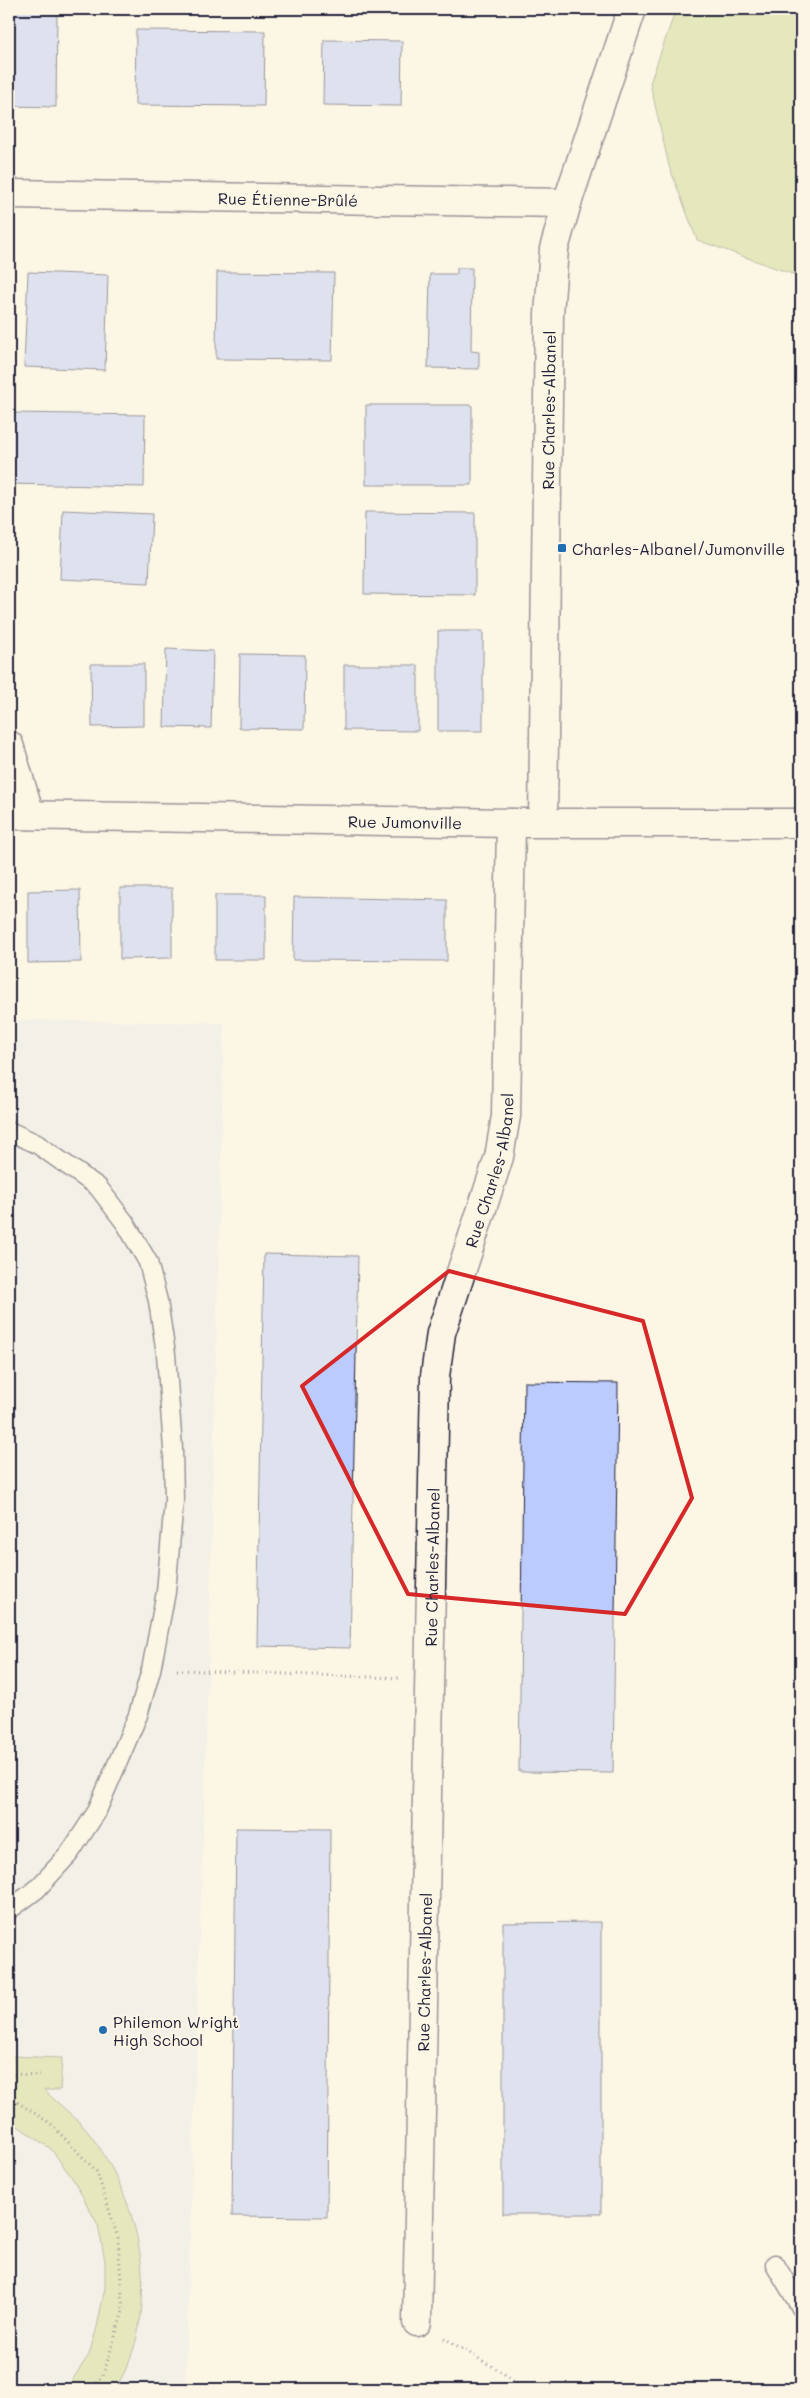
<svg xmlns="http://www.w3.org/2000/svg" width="810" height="2398" viewBox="0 0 810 2398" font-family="Mali,sans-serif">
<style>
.built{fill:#e8e8ec}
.green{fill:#c9d78b;stroke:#767c63}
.building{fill:#bbcbfb;stroke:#22223b}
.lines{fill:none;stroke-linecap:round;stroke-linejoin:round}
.lane-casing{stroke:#22223b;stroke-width:21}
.street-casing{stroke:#22223b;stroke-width:31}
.path{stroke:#22223b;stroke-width:3;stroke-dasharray:1 4;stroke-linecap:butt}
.lane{stroke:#fcf5e5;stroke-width:18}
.street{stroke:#fcf5e5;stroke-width:28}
.marked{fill:none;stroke:#d62828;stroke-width:4;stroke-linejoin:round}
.poi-dot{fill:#1f6fb2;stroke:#fcf5e5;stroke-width:2}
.labels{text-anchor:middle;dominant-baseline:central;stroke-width:4;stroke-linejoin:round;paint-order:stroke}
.street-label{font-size:16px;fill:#22223b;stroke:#fcf5e5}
.poi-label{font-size:16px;fill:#22223b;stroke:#fcf5e5;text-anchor:start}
</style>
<rect width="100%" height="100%" fill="#fcf5e5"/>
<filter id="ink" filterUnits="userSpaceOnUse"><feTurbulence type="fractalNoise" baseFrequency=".02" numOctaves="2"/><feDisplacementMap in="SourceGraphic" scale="10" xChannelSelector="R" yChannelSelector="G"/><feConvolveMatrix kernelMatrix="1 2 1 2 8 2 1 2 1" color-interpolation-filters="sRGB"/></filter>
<g filter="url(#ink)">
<path class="built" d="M9,1020L224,1023L208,1671L185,2389H9Z"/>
<path class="green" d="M676,9H801V277L697,240L669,166L650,83Z
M9,2056L62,2058L60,2090H44C58,2104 76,2117 88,2132C143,2201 164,2312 115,2389H66L89,2355L97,2327L105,2288V2261L98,2225L73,2179L51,2149L9,2120Z"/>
<path class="building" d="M9,9H57L56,107L9,106Z
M136,30L265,31L264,106L135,105Z
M324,40L402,41L401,106L323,105Z
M457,268H472L471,351L479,352V369L428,368L430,274H457Z
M28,272L108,275L105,370L24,367Z
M217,272L334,273L332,360L216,359Z
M9,354L14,355L12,390H9Z
M366,405H472V485H366Z
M11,413L145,415L144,487L10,484Z
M63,510L152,514L149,583L60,579Z
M365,512L475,513V595L364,594Z
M438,631H483V731H438Z
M166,649L213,651L211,728L164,727Z
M240,654L305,655L304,729L239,728Z
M91,664H144V726L92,727Z
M344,665H418V731L344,730Z
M120,888H172V958L120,959Z
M80,890L81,962L28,963V891Z
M215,895H266V960H215Z
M294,897L447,900V961L293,960Z
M264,1254L358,1256L350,1648L257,1646Z
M524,1382L618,1383L613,1773L519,1772Z
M236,1828L330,1829L327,2217L232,2216Z
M601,1922V2214H503V1923Z"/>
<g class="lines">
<defs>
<path id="lane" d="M9,1131L37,1144L98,1187L126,1224L148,1262L158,1301L166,1354L173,1449L174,1501L166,1592L151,1670L138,1715L96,1813L69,1854L37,1889L9,1910
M775,2264L801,2308"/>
<g id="street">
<path id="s1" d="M9,194L567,203"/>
<path d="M9,745L30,815"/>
<path id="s2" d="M9,815L511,823H801"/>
<path id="s3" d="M543,822L549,314L554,249L567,203L632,9"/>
<path id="s4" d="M417,2322L435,1376L441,1333L499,1157L506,1116L511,823"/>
</g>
</defs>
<use href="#lane" class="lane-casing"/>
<use href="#street" class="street-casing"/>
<path class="path" d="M177,1670L398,1678
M9,2074L43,2075
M9,2097L50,2123L97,2172L118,2238L123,2311L103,2375L92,2389
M444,2338L503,2373L522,2389"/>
<use href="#lane" class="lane"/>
<use href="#street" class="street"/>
</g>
</g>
<path d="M0 0H810V2398H0ZM449,1271L643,1321L692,1498L625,1614L408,1594L302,1386Z" fill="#fcf5e5" fill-opacity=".55" fill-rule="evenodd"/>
<path class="marked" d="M449,1271L643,1321L692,1498L625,1614L408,1594L302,1386Z"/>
<g class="poi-dot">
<rect x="557" y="543" width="10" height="10" rx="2.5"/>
<circle cx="103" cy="2030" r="5"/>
</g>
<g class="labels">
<g class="street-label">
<text stroke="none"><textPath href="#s1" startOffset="279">Rue Étienne-Brûlé</textPath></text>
<text stroke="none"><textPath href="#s3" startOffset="412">Rue Charles-Albanel</textPath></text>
<text stroke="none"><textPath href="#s2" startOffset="396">Rue Jumonville</textPath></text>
<text stroke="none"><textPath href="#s4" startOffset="1160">Rue Charles-Albanel</textPath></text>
<text stroke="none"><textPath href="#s4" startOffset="755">Rue Charles-Albanel</textPath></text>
<text stroke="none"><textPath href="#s4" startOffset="350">Rue Charles-Albanel</textPath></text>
</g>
<g class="poi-label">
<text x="572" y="548">Charles-Albanel/Jumonville</text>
<text x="113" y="2021">Philemon Wright<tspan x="113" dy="18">High School</tspan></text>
</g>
</g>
<rect width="810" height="2398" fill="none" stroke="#fcf5e5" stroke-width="30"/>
<rect x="15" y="15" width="780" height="2368" fill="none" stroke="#22223b" stroke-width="2" filter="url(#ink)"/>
</svg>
